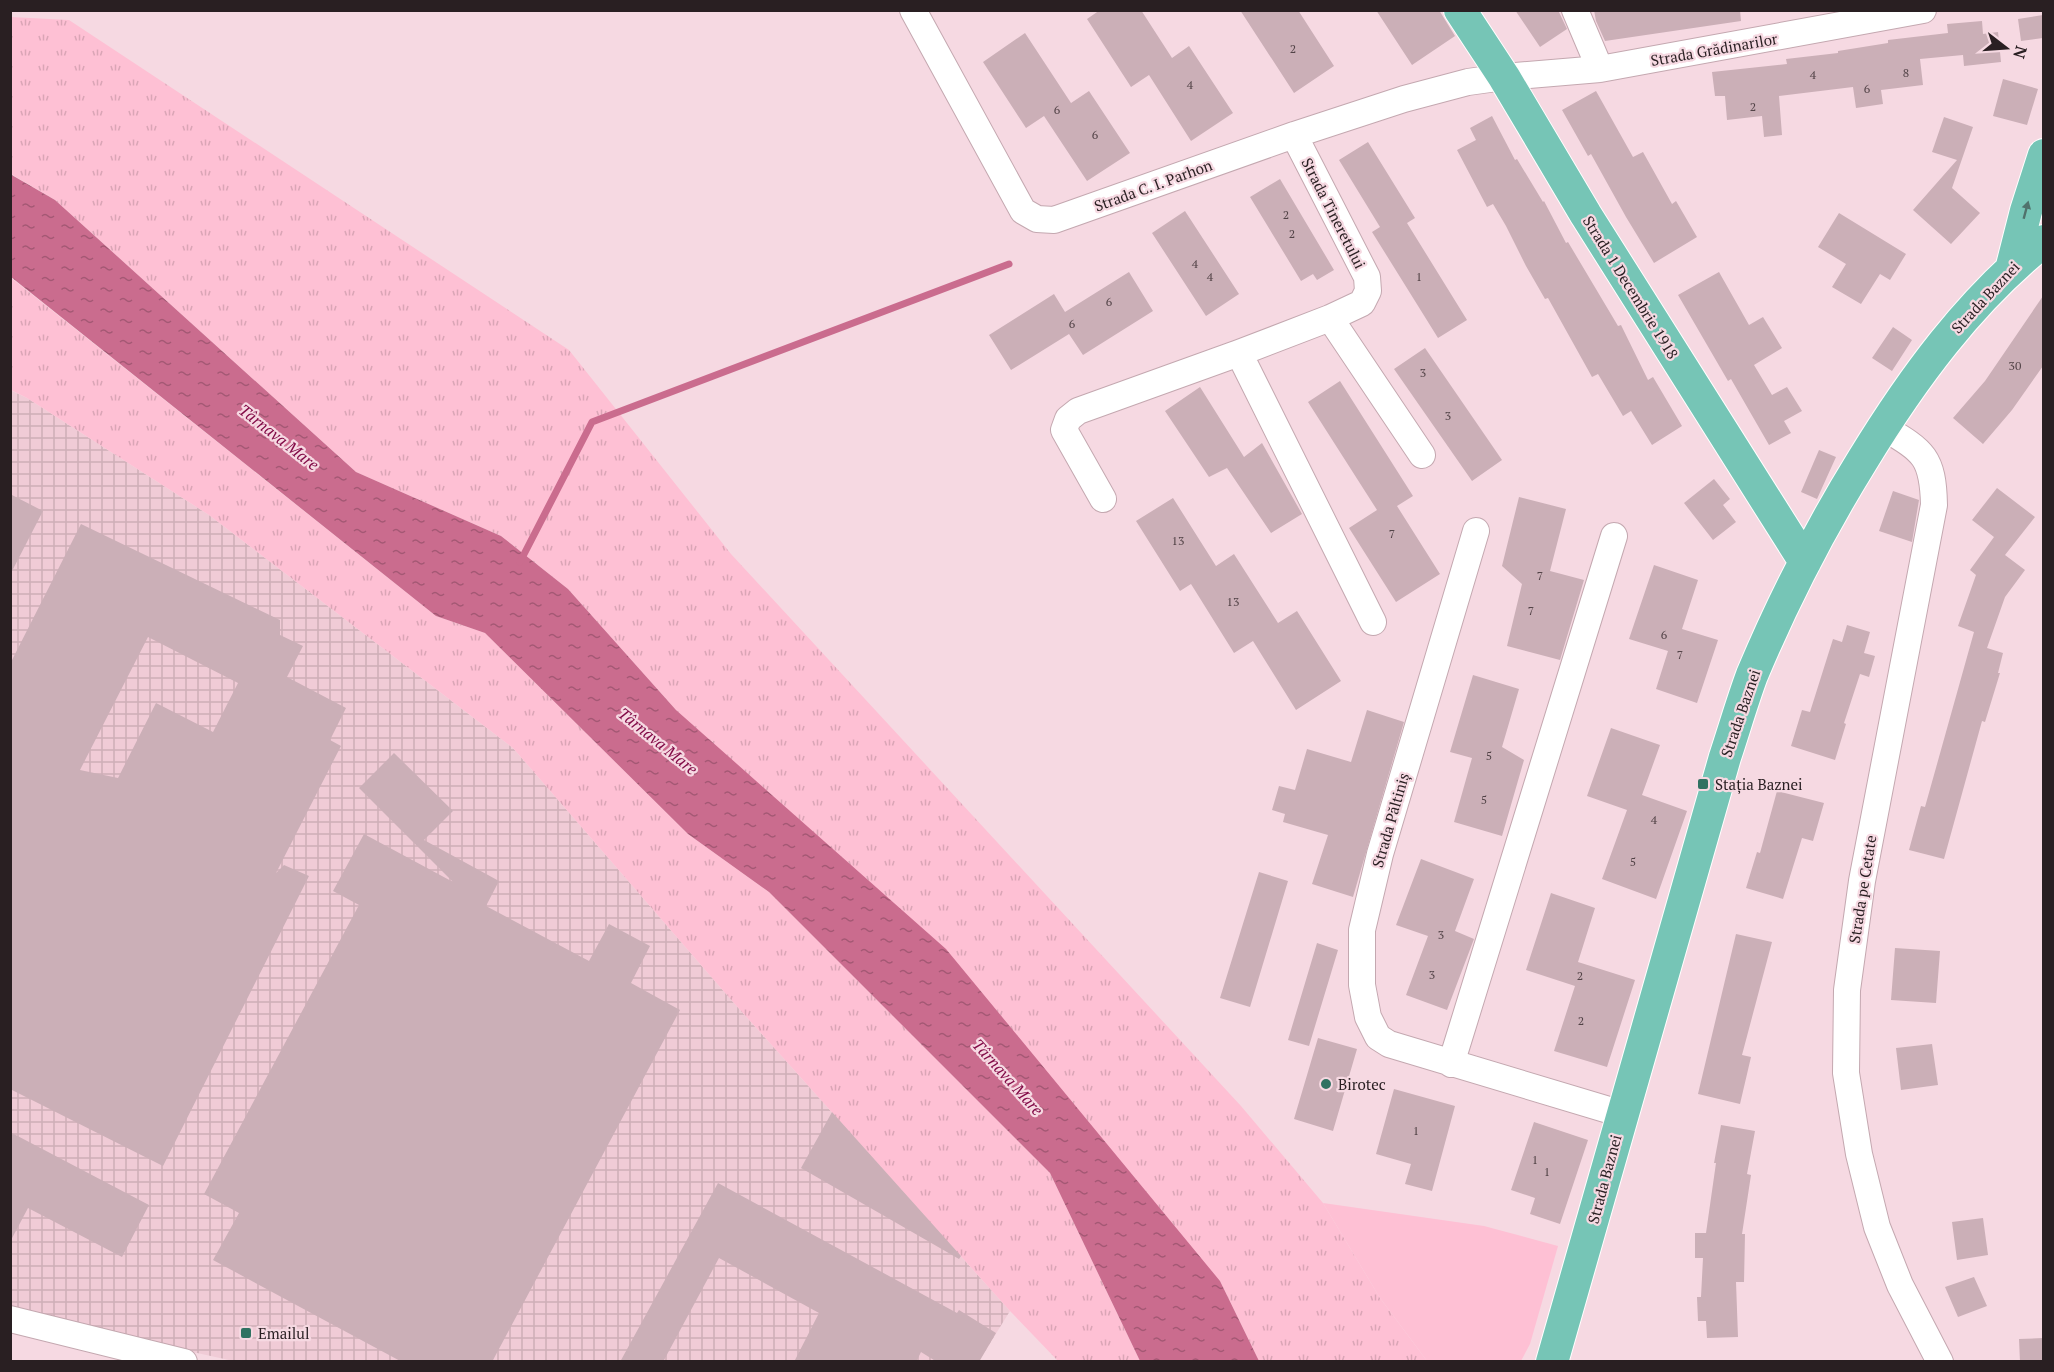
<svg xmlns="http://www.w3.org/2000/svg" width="2054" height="1372" viewBox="0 0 2054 1372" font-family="'PT Serif',serif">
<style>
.industrial{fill:url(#industrial-grid)}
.grass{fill:url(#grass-tufts)}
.park{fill:#fec0d4}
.water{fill:url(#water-ripples)}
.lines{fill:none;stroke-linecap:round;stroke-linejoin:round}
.stream{stroke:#ca6c8e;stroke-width:7}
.building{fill:#cbafb7;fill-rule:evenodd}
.minor-casing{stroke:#c4a8b0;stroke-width:28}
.major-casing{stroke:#fff;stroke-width:34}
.minor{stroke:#fff;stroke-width:26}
.major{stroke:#76c5b6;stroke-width:32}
.oneway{fill:#50726c}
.poi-dot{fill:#307262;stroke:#f6d9e2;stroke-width:2}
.labels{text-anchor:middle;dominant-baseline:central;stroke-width:4.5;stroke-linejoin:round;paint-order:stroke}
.number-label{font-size:12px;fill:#524347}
.street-label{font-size:15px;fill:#291f22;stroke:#f6d9e2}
.poi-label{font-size:15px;fill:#291f22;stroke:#f6d9e2;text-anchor:start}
.water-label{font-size:16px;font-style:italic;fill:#830c48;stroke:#f6d9e2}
</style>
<defs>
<pattern id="industrial-grid" width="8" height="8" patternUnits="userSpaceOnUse" patternTransform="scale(1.5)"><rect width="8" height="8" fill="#f0cbd6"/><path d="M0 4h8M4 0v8" fill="none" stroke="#ceaeb7"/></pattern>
<pattern id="grass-tufts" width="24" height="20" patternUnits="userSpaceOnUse" patternTransform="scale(1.5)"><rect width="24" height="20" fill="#fec0d4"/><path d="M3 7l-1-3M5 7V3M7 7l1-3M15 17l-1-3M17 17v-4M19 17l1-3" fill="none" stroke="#daa5b6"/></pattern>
<pattern id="water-ripples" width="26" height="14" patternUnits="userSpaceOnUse" patternTransform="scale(1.5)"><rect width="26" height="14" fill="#ca6c8e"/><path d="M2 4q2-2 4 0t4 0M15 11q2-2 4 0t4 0" fill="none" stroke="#a45874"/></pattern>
</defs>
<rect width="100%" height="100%" fill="#f6d9e2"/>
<path class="industrial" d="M10,390L27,398L209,515L513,748L733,1002L1010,1311L979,1361L238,1362L11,1312Z"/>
<path class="grass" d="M11,17L69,20L569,350L731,554L1241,1106L1323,1203L1380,1298L1427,1361H1259L1220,1281L676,710L568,589L501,536L356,472L55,200L11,174Z
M10,277L436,616L485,633L688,834L769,892L1050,1173L1140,1361H1058L1010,1311L733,1002L513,748L209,515L27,398L11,390Z"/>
<path class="park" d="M1323,1203L1484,1226L1558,1246L1530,1344L1521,1361H1427L1380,1298Z"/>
<path class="water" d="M10,174L55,200L356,472L501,536L568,589L676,710L946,949L1220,1281L1259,1361H1140L1050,1173L769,892L688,834L485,633L436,616L11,277Z"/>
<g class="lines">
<path class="stream" d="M520,562L592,422L1009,264"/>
</g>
<path class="building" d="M1100,10H1141L1172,58L1189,46L1233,113L1191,141L1149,75L1131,87L1087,19Z
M1240,10H1298L1334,66L1294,93Z
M1376,10H1439L1455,36L1412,65Z
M1515,10H1558L1567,29L1540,47Z
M1594,10H1740L1741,21L1605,41L1596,21Z
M2043,15V38L2021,41L2018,19Z
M1982,21L1983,34L1998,32L2001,62L1964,66L1963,55L1920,59L1923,85L1881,90L1883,104L1856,108L1853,87L1779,96L1782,135L1764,137L1762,116L1727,120L1725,96H1715L1712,72L1787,64L1786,59L1838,53V51L1888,43V40L1948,33L1947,24Z
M1025,33L1071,103L1089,91L1130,153L1087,181L1044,116L1026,128L983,62Z
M2003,79L2038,89L2027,125L1993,116Z
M1596,91L1633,157L1643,152L1672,204L1676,201L1697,237L1654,263L1626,217L1591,154L1588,156L1562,110Z
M1492,116L1515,160L1517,159L1543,202L1544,201L1566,243L1568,242L1618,326L1621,325L1648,380L1653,377L1682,426L1652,445L1631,411L1623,416L1598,374L1592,377L1548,298L1545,299L1526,266L1506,226L1493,204L1487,207L1457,150L1476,140L1470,128Z
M1944,117L1973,127L1952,188L1980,213L1951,244L1913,210L1957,160L1932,152Z
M1368,142L1415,218L1407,223L1467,320L1438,338L1372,232L1380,227L1339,160Z
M1280,179L1334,270L1317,280L1313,274L1301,281L1250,197Z
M1185,211L1239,294L1206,316L1152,233Z
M1839,213L1906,254L1890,280L1880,274L1861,304L1832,287L1846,264L1818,247Z
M1129,272L1153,311L1083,355L1069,334L1011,370L989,335L1054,294L1065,312Z
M1719,272L1749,325L1763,317L1782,348L1754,365L1772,395L1787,387L1802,411L1784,421L1791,433L1769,445L1731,379L1728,381L1678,295Z
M2043,296V366L2012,410L1983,444L1953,418L1985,381Z
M1893,327L1912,340L1892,371L1872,358Z
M1425,348L1502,460L1472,481L1394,369Z
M1340,381L1413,496L1397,506L1440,574L1396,602L1349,528L1377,510L1308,402Z
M1200,387L1244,457L1262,443L1302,514L1271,533L1227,468L1209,477L1165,411Z
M1819,450L1836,457L1817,499L1801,492Z
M1714,479L1730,499L1723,505L1736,522L1713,540L1684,503Z
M1997,488L2035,517L2005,555L2025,570L2005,597L1987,648L2003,653L1998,673H2000L1985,722L1982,721L1944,859L1909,850L1921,806L1925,807L1974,632L1958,626L1976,575L1970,570L1994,537L1972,520Z
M1893,491L1919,500L1912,542L1879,531Z
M10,494L43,511L10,575Z
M1519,497L1566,509L1550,571L1584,580L1560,660L1507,646L1522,584L1502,566Z
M1173,498L1216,566L1234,554L1278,623L1297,611L1341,681L1296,710L1253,641L1234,653L1191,584L1180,591L1136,521Z
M81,524L280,620V635L303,646L287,677L346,708L330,740L341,746L276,873L284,865L309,876L163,1166L10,1089V664ZM148,637L238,683L213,732L156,703L118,778L80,770Z
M1654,565L1698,580L1682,629L1718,640L1697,703L1656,689L1668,651L1629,639Z
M1847,625L1870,632L1864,653L1875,656L1869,677L1860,674L1844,723L1846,724L1835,760L1791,746L1802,710L1810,712L1833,639L1842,642Z
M1473,675L1519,689L1502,747L1524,760L1502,836L1454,822L1472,758L1450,752Z
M1367,710L1404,722L1353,897L1312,884L1328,835L1283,822L1285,814L1272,810L1279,786L1295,790L1307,749L1351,762Z
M1611,728L1660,745L1642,795L1687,811L1656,899L1602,879L1627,810L1587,796Z
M394,753L453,811L424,840L499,881L486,906L589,961L609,924L650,946L631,983L680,1010L492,1362H402L213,1260L239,1213L204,1194L359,905L333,891L364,834L453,882L359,788Z
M1777,791L1824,803L1813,841L1802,838L1783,899L1746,888L1757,852L1760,853Z
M1421,859L1474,879L1455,931L1474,939L1447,1010L1406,995L1428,936L1396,925Z
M1259,872L1288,881L1250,1007L1220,998Z
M1551,893L1595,908L1578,962L1635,980L1607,1067L1554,1051L1575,986L1526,970Z
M1736,934L1772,942L1742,1055L1751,1057L1740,1104L1698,1094Z
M1317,943L1338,950L1309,1046L1288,1040Z
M1895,948L1940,951L1936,1003L1891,1000Z
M1318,1038L1357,1049L1333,1131L1294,1119Z
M1932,1044L1938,1085L1901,1090L1896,1048Z
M1394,1089L1455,1106L1432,1191L1405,1184L1411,1164L1376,1154Z
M832,1112L961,1256L959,1259L801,1168Z
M1534,1122L1588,1140L1560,1224L1530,1214L1535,1198L1511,1190Z
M1721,1125L1755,1131L1747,1174L1751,1175L1742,1234H1745L1744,1282H1736L1738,1337L1707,1338L1706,1321H1698L1697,1297H1701L1703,1258H1695V1233H1706L1716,1163H1714Z
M10,1132L149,1205L122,1257L28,1208L10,1242Z
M718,1183L957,1313L959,1310L996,1333L979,1362H937L921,1352L916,1362H794L819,1313L719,1258L663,1362H620Z
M1983,1218L1988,1255L1957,1260L1952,1222Z
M1974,1277L1987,1306L1958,1317L1945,1287Z
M2043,1338V1362H2020L2019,1339Z"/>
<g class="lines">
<defs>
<path id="minor" d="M913,10L1023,211L1037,219L1054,220L1294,135L1404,99L1468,82L1504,77L1600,69L1923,10
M1575,10L1600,69
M1330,318L1422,455
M1239,353L1373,622
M1883,427C1923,451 1933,456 1934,505L1862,881L1847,990L1846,1073L1859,1154L1877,1227L1900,1285L1940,1362
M1103,499L1064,430L1068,419L1078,411L1239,353L1330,318L1362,303L1368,291L1367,277L1294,135
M1476,531L1380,854L1362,930V985L1368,1017L1378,1037L1389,1044L1622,1114
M1451,1064L1614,536
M10,1319L184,1362"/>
<path id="major" d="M1460,10L1504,77L1586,215L1805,562
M2012,266L2026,211L2044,155
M1552,1362L1725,757C1734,730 1742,702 1752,675C1783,601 1820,529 1862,461C1912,379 1969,301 2044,241"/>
</defs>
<use href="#minor" class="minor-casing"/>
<use href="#major" class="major-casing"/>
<use href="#minor" class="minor"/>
<use href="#major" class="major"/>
</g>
<defs><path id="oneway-solid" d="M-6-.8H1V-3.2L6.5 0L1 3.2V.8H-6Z" transform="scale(1.5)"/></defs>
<use class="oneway" href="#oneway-solid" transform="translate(2026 210) rotate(-75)"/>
<g class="poi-dot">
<rect x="1697" y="778" width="12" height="12" rx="3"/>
<circle cx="1326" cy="1084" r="6"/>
<rect x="240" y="1327" width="12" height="12" rx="3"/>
</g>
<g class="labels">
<g class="number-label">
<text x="1293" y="48">2</text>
<text x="1906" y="72">8</text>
<text x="1813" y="74">4</text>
<text x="1190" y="84">4</text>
<text x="1867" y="88">6</text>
<text x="1753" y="106">2</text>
<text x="1057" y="109">6</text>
<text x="1095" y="134">6</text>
<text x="1286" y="214">2</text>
<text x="1292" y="233">2</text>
<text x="1195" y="263">4</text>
<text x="1210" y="276">4</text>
<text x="1419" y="276">1</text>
<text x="1109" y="301">6</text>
<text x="1072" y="323">6</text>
<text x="2015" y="365">30</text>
<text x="1423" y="372">3</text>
<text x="1448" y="415">3</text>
<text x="1392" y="533">7</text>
<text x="1178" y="540">13</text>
<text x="1540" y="575">7</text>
<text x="1233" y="601">13</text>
<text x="1531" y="610">7</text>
<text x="1664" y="634">6</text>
<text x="1680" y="654">7</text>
<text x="1489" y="755">5</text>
<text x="1484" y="799">5</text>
<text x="1654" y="819">4</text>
<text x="1633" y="861">5</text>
<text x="1441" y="934">3</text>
<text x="1432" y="974">3</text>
<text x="1580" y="975">2</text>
<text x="1581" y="1020">2</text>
<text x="1416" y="1130">1</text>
<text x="1535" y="1159">1</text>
<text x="1547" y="1171">1</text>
</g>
<g class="street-label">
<text transform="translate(1714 49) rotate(-10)">Strada Grădinarilor</text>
<text transform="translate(1153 185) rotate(-20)">Strada C. I. Parhon</text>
<text transform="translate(1334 213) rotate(63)">Strada Tineretului</text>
<text transform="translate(1631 287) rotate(58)">Strada 1 Decembrie 1918</text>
<text transform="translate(1985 297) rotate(-47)">Strada Baznei</text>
<text transform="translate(1740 713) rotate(-71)">Strada Baznei</text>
<text transform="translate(1390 820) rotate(-74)">Strada Păltiniș</text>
<text transform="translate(1862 889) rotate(-81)">Strada pe Cetate</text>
<text transform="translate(1604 1179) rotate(-75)">Strada Baznei</text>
</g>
<g class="poi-label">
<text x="1715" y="784">Stația Baznei</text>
<text x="1338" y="1084">Birotec</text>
<text x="258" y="1333">Emailul</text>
</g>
<g class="water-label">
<text transform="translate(279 437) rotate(38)">Târnava Mare</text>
<text transform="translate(658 741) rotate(39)">Târnava Mare</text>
<text transform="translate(1008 1077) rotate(48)">Târnava Mare</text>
</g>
</g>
<rect width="2054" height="1372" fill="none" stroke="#291f22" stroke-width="24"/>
<g transform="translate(2006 48) rotate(107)" stroke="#f6d9e2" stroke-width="4.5" paint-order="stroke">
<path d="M0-4.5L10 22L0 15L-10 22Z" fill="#291f22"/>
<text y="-9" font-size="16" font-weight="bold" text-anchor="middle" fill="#291f22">N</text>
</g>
</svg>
